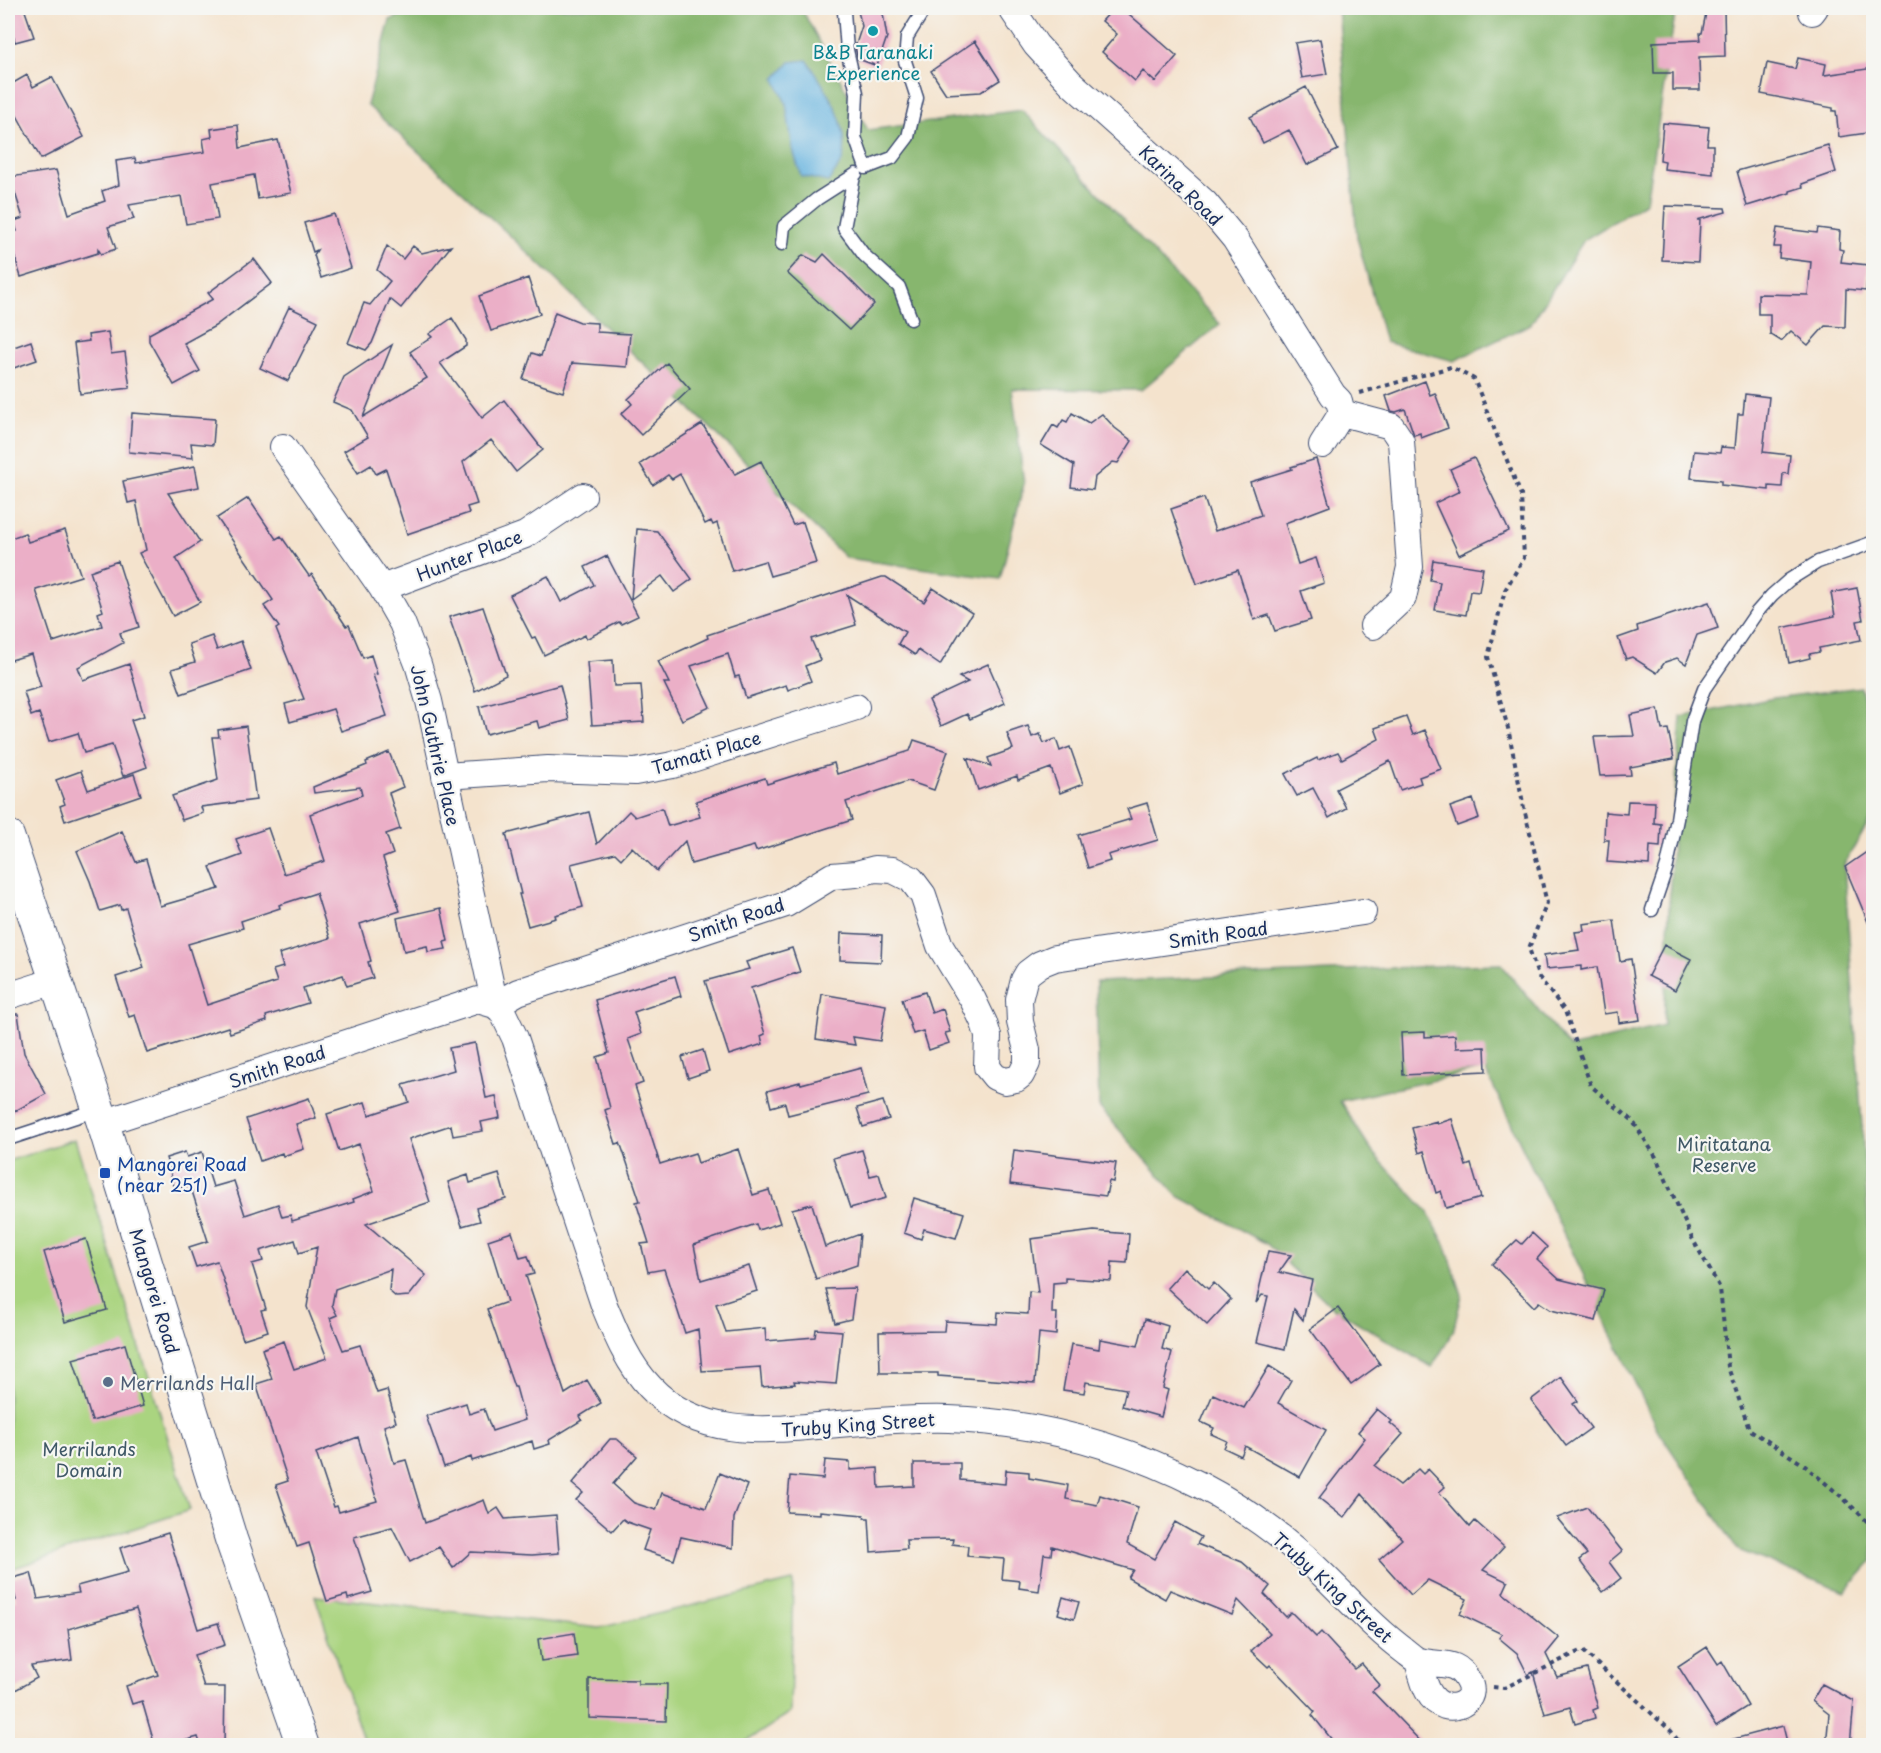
<svg xmlns="http://www.w3.org/2000/svg" width="1881" height="1753" viewBox="0 0 1881 1753" font-family="'Playpen Sans',sans-serif">
<style>
.green{fill:#aad480;stroke:#62826f;stroke-width:1.5}
.forest{fill:#87b66e;stroke:#517266;stroke-width:1.5}
.water{fill:#65b2df;stroke:#40709e;stroke-width:1.5}
.building{fill:#ebafc7;fill-rule:evenodd}
.lines{fill:none;stroke-linecap:round;stroke-linejoin:round}
.service-casing{stroke:#3c4a6f;stroke-width:15}
.minor-casing{stroke:#3c4a6f;stroke-width:28}
.tertiary-casing{stroke:#3c4a6f;stroke-width:34}
.path{stroke:#3c4a6f;stroke-width:4;stroke-dasharray:4.5 4.5;stroke-linecap:butt}
.service{stroke:#fff;stroke-width:12}
.minor{stroke:#fff;stroke-width:26}
.tertiary{stroke:#fff;stroke-width:32}
.culture-dot{fill:#0f9aa8;stroke:#f6f6f2;stroke-width:2}
.transit-dot{fill:#1a4fb4;stroke:#f6f6f2;stroke-width:2}
.service-dot{fill:#5c6f8a;stroke:#f6f6f2;stroke-width:2}
.labels{text-anchor:middle;dominant-baseline:central;stroke-width:4.5;stroke-linejoin:round;paint-order:stroke}
.culture-label{font-size:18px;fill:#0d838f;stroke:#f6f6f2}
.street-label{font-size:18px;fill:#1b2f5e;stroke:#f6f6f2}
.park-label{font-size:18px;fill:#3f5866;stroke:#f6f6f2}
.transit-label{font-size:18px;fill:#164399;stroke:#f6f6f2;text-anchor:start}
.service-label{font-size:18px;fill:#4e5e75;stroke:#f6f6f2;text-anchor:start}
</style>
<rect width="100%" height="100%" fill="#f6f6f2"/>
<filter id="ink" filterUnits="userSpaceOnUse"><feTurbulence type="fractalNoise" baseFrequency=".0167" numOctaves="2"/><feDisplacementMap in="SourceGraphic" scale="12" xChannelSelector="R" yChannelSelector="G"/><feConvolveMatrix kernelMatrix="1 2 1 2 8 2 1 2 1" color-interpolation-filters="sRGB"/></filter>
<filter id="wash" filterUnits="userSpaceOnUse"><feTurbulence type="fractalNoise" baseFrequency=".008" numOctaves="4" result="noise"/><feDisplacementMap in="SourceGraphic" scale="24" xChannelSelector="R" yChannelSelector="G"/><feGaussianBlur stdDeviation="1.35" result="paint"/><feColorMatrix in="noise" values="0 0 0 0 0 0 0 0 0 0 0 0 0 0 0 0 0 1.4 0 .05"/><feComposite in="paint" operator="in"/></filter>
<g filter="url(#wash)">
<rect width="100%" height="100%" fill="#f4e3cd"/>
<path class="green" d="M75,1139L190,1510L8,1570V1161Z
M793,1581L790,1713L741,1745H365L315,1596L599,1628Z"/>
<path class="forest" d="M419,8H801L868,130L1022,110L1220,324L1141,390L1012,389L1024,484L1000,579L846,558L504,230L367,105L390,20Z
M1338,8H1676L1646,202L1584,240L1531,324L1454,361L1385,342L1357,237Z
M1861,687L1873,741V816L1844,864L1873,1287V1561L1845,1592L1738,1550L1657,1429L1485,1069L1340,1101L1373,1153L1427,1211L1446,1246L1462,1295L1453,1332L1432,1367L1333,1308L1267,1244L1178,1196L1099,1107L1096,982C1231,978 1366,967 1501,964L1570,1048L1664,1025L1673,819L1681,717L1774,698Z"/>
<path class="water" d="M807,60C825,88 851,123 843,158C841,166 832,175 828,182L801,176L793,150L786,103L775,79L790,62Z"/>
<g id="blocks">
<path class="building" d="M8,8H24L34,37L15,42L14,38L8,40Z
M857,8H882L887,37L877,66L858,59L855,47L862,26Z
M1114,8H1122L1177,56L1155,82L1143,71L1135,81L1102,52L1117,34L1102,21Z
M1707,8H1724L1725,56L1699,57L1700,90H1673V73H1654L1653,42L1701,40L1700,33H1702Z
M1320,39L1327,74L1302,78L1295,43Z
M975,41L1000,80L981,92L946,94L931,71Z
M1798,58L1826,64L1824,75L1874,68V93H1870L1874,132L1839,137L1836,111H1833V108L1761,94L1767,63L1795,69Z
M27,75L33,87L52,77L84,137L41,159L15,112L8,117V86Z
M1306,87L1338,150L1307,165L1289,130L1263,143L1250,117Z
M1663,123L1709,127L1707,145H1713V174L1664,169L1665,161L1660,160Z
M238,125L240,148L278,140L291,193L258,199L254,175L212,183L218,219L186,224L181,196L129,205L134,219L108,227L116,249L101,254L98,249V253L21,277L8,234L17,231L14,221L23,218L10,177L56,170L69,214L105,201L102,191L119,185L116,161L135,158L136,163L205,152L203,139L212,137L211,129Z
M1828,145L1836,172L1802,184L1803,187L1790,191V193L1747,206L1737,171Z
M1665,206L1725,208L1726,212L1697,220H1700L1698,262L1662,260Z
M334,214L351,268L321,278L314,255L317,250L313,252L304,223Z
M1777,228L1817,233L1818,228L1840,231L1839,249L1843,250L1841,262L1868,265L1866,291L1846,289L1845,327L1825,326L1808,345L1791,331L1781,341L1770,334V314H1758V294L1808,295L1811,262L1779,258L1780,247H1774Z
M387,246L403,259L413,246L422,253L451,246L401,308L390,299L372,343L366,350L348,343L364,303L370,305L390,281L377,270Z
M824,254L874,304L849,330L787,273L803,255L817,262Z
M254,259L272,283L215,326L184,343L200,371L174,385L149,341V334L213,299L208,293Z
M528,278L540,314L491,331L479,296Z
M289,307L318,321L288,381L260,368Z
M555,312L580,322L597,323V332L630,334L627,367L572,363L563,392L523,379L532,353L541,356Z
M452,318L466,340V346L440,363L482,418L504,400L543,450L516,472L491,440L463,462L477,504L467,507L469,513L407,534L386,469L376,474L371,465L358,473L344,451L368,437L352,410L333,402L344,377L392,345L363,417L427,378L410,352L432,337L429,334Z
M108,332L111,354L125,352L130,388L80,394L74,343L89,341L88,335Z
M31,341L37,360L8,370V349Z
M667,363L690,389L641,435L621,414L632,404L628,399Z
M1425,381L1430,395L1435,393L1448,428L1421,438L1420,433L1414,435L1405,409L1396,412L1391,411L1386,396Z
M1745,394L1769,397L1763,452L1790,455L1788,474L1783,473L1782,487L1769,486V490L1721,485V481L1691,478L1694,451L1720,453L1721,447L1735,448L1738,414H1743Z
M132,413L215,419L213,445L191,443L193,458L129,452Z
M1072,413L1089,423L1102,414L1115,428L1132,441L1118,463L1113,462L1095,477L1093,490L1071,487L1074,465L1041,445L1053,425L1058,428L1063,420L1067,422Z
M702,424L735,474L761,461L793,525L803,522L816,563L770,576L765,561L732,571L717,523L713,525L711,521L705,524L680,474L672,479L668,475L653,485L640,464Z
M1474,458L1509,531L1459,555L1435,503L1460,491L1450,469Z
M1316,459L1330,506L1285,523L1298,564L1316,558L1324,583L1301,591L1311,620L1275,631L1269,615L1254,620L1238,570L1197,584L1171,509L1204,498L1215,531L1261,515L1250,482L1292,469L1291,467Z
M195,466L199,487L168,493L200,542L176,558L200,602L173,616L139,553L146,550L136,501L128,503L123,481Z
M248,498L276,539L281,536L309,576L312,574L346,626L349,625L363,658L371,655L377,674L373,675L387,716L341,731L333,709L290,722L285,704L304,699L276,629L279,627L264,606L273,600L217,518Z
M637,529L657,531L692,579L674,592L662,576L631,599Z
M65,530L81,576L36,590L53,642L102,626L98,613L103,611L90,571L118,561L139,627L120,633L123,643L78,667L83,680L129,664L144,716L131,720L147,767L123,776L112,745L84,753L78,733L49,742L39,713L31,716L24,692L41,687L31,654L8,661V539L25,533L28,542Z
M607,556L638,616L621,624L619,622L586,639L585,635L544,655L535,637L532,638L510,595L548,576L561,602L594,585L585,567Z
M1433,560L1483,568L1479,592L1470,591L1466,615L1435,610L1440,582L1430,580Z
M882,577H886L924,602L933,588L972,613L940,665L918,650L915,655L898,644L905,632L847,595L856,625L811,639L820,660L805,666L811,681L788,690L786,685L746,698L739,676L735,677L728,654L691,666L710,707L682,720L664,683H669L658,661L708,638L707,635Z
M1857,588L1863,620L1857,621L1861,640L1819,648L1820,652L1809,654L1810,658L1789,663L1782,628L1835,616L1831,593Z
M1709,602L1718,628L1697,635L1686,664L1677,658L1665,662L1657,673L1632,657L1626,659L1618,638L1638,631L1637,626Z
M483,607L506,675L475,691L449,617Z
M212,636L217,650L241,641L251,670L181,694L172,669L195,662L189,644Z
M613,660L614,686L641,685L644,722L592,725L587,662Z
M988,664L1005,703L970,719L967,714L941,726L929,700L968,682L959,677Z
M560,685L569,720L539,728L537,721L486,734L479,707Z
M1658,709L1662,730L1668,729L1674,759L1630,767L1631,775L1600,776L1594,737L1634,736L1630,715Z
M1406,717L1413,735L1425,730L1441,769L1419,777L1421,783L1400,790L1390,761L1336,789L1346,808L1329,818L1313,788L1297,796L1285,774L1317,758L1318,760L1338,752L1342,759L1379,739L1375,728Z
M246,726L256,800L201,807L203,813L182,820L172,796L218,780L212,737H219L218,730Z
M1028,726L1032,737L1040,734L1044,743L1056,739L1060,751L1070,747L1083,784L1060,793L1051,768L1018,780L1017,776L978,790L967,758L991,766L988,758L1013,749L1007,733Z
M914,740L948,751L934,790L908,781L846,802L852,820L756,851L754,846L691,864L685,841L657,871L632,847L621,859L615,853L571,864L583,907L555,915L556,918L528,926L519,894H521L506,834L589,812L597,844L629,811L635,817L662,808L668,826L700,817L696,801L765,778L767,784L834,763L837,774L910,751Z
M389,752L403,787L389,793L400,829L386,834L393,854L383,858L400,911L360,924L371,961L368,962L373,978L347,986L343,975L303,988L308,1003L266,1016L267,1021L230,1033L228,1027L147,1053L135,1015L129,1017L116,977L144,968L126,908L121,910L120,905L100,911L90,881L77,851L122,831L136,862L146,859L160,906L219,889L210,867L242,855L236,839L268,828L284,874L325,861L310,814L362,795L360,787L314,793L313,787L367,765L366,762ZM316,893L330,938L279,954L283,967L273,970L277,982L207,1005L188,944L243,928L241,921L280,908L279,905Z
M81,771L88,790L134,774L141,795L65,821L60,806L65,804L56,780Z
M1473,799L1479,818L1457,826L1450,807Z
M1628,801L1655,802L1654,823L1661,824L1660,847L1650,846L1649,865L1607,862L1609,840H1604L1605,812L1627,814Z
M1147,803L1158,840L1108,855L1110,861L1088,868L1078,835L1131,819L1127,809Z
M1874,847V934H1873L1845,867Z
M441,908L448,941L444,942L446,949L428,952L427,946L404,951L397,918Z
M1614,920L1620,961L1631,959L1640,1020L1619,1023L1618,1012L1604,1014L1597,967L1581,970V966L1546,969L1544,955L1579,950L1575,932L1584,931L1583,924Z
M841,933L882,935L881,962L840,960Z
M1664,945L1691,959L1675,990L1648,976Z
M792,948L800,972L751,988L765,1034L761,1036L763,1044L729,1055L705,981L749,969L746,962Z
M675,976L681,996L634,1012L641,1034L628,1039L643,1083L635,1086L660,1164L695,1153L698,1163L738,1149L753,1195L769,1190L780,1223L758,1230L756,1224L694,1245L701,1280L749,1266L757,1291L716,1304L726,1332L765,1328L766,1341L815,1337L816,1329L842,1331L836,1384L794,1381L795,1384L762,1387L760,1367L702,1371L698,1329L685,1333L664,1269L648,1272L641,1244L649,1243L636,1202L640,1201L622,1148L620,1143L616,1144L605,1110L610,1108L597,1057L609,1053L595,1000Z
M925,992L932,1013L943,1009L950,1032L945,1033L949,1043L929,1050L923,1031L913,1034L902,999Z
M822,994L886,1005L880,1041L853,1037L855,1045L816,1039Z
M8,1014H18L24,1053L46,1094L8,1115Z
M1425,1032V1037L1455,1035L1456,1048L1485,1047L1486,1071L1403,1075L1401,1033Z
M475,1043L486,1098L496,1096L500,1118L481,1122L483,1131L453,1136L451,1125L409,1139L430,1202L366,1224L426,1275L409,1296L396,1297L389,1291L391,1269L335,1289L332,1305L337,1315L330,1318L343,1350L360,1345L377,1393L387,1390L396,1422L384,1426L394,1463L406,1460L425,1523L484,1500L489,1514L498,1508L505,1519L556,1515L559,1553L532,1555L471,1552L453,1568L439,1547L410,1562L392,1527L354,1537L372,1592L348,1599L347,1595L327,1601L309,1543L297,1547L276,1485L288,1481L256,1384L272,1379L262,1349L284,1341L294,1369L327,1358L307,1307L317,1247L299,1253L295,1240L260,1251L263,1261L252,1264L266,1309L261,1310L268,1331L243,1339L217,1261L196,1267L189,1247L208,1241L190,1185L175,1189L166,1158L185,1152L187,1157L202,1152L213,1187L234,1181L245,1215L278,1204L282,1217L291,1215L292,1221L354,1202L353,1199L374,1191L359,1144L339,1151L327,1114L365,1102L369,1115L409,1102L403,1085L454,1070L449,1048ZM358,1437L377,1501L339,1512L337,1506L334,1507L316,1453Z
M703,1050L709,1071L688,1078L682,1057Z
M861,1068L868,1095L788,1115L785,1103L771,1107L767,1091L800,1082L801,1084Z
M309,1098L316,1118L296,1124L304,1149L283,1156L282,1153L260,1161L246,1119Z
M883,1101L889,1119L863,1127L857,1108Z
M1452,1119L1466,1166L1471,1164L1481,1198L1446,1208L1441,1191L1436,1193L1424,1151L1419,1153L1412,1128L1437,1121V1124Z
M862,1150L870,1176L879,1174L886,1198L850,1208L833,1158Z
M1014,1150L1116,1163L1113,1182L1109,1181L1106,1196L1010,1184Z
M499,1174L506,1199L476,1208L480,1221L462,1226L448,1182L468,1175L470,1183Z
M914,1198L964,1213L956,1238L924,1229L921,1239L904,1233Z
M812,1204L825,1247L860,1234L857,1265L816,1279L792,1209Z
M1094,1231L1129,1234L1127,1263L1112,1262L1111,1281L1065,1278V1282L1053,1283L1052,1313H1057L1056,1335L1039,1333L1035,1383L938,1376V1373H880L879,1332L944,1331L945,1321L997,1324L998,1312L1028,1314L1029,1292L1038,1293L1031,1239Z
M512,1232L520,1258L528,1256L534,1274L526,1276L565,1394L587,1380L601,1403L580,1416L582,1420L549,1440L550,1444L534,1449L532,1441L472,1461L471,1457L444,1467L426,1416L466,1403L469,1414L484,1409L492,1431L525,1420L516,1387H514L487,1309L507,1302L488,1240Z
M1532,1233L1547,1247L1537,1259L1559,1279L1604,1290L1596,1321L1551,1310L1539,1302L1534,1307L1492,1264L1517,1240L1522,1244Z
M86,1239L107,1310L65,1322L44,1252Z
M1268,1251L1291,1255L1279,1272L1312,1280L1303,1320L1294,1309L1285,1349L1257,1342L1268,1296L1262,1295L1256,1303Z
M1185,1268L1208,1289L1214,1283L1231,1299L1207,1325L1167,1288Z
M855,1288L851,1319L835,1323L826,1289Z
M1338,1308L1380,1364L1351,1385L1310,1329Z
M1145,1319L1168,1326L1162,1349L1172,1352L1163,1388L1168,1390L1161,1417L1122,1406L1126,1389L1086,1382L1084,1393L1063,1390L1071,1344L1099,1349L1100,1339L1138,1346Z
M125,1344L143,1406L92,1421L73,1359Z
M1269,1366L1291,1380L1278,1403L1326,1430L1300,1477L1245,1446L1241,1456L1224,1448L1227,1441L1211,1434L1214,1428L1201,1422L1213,1394L1244,1408Z
M1561,1377L1578,1401L1573,1404L1591,1428L1566,1446L1531,1400Z
M1377,1409L1392,1421L1390,1423L1403,1434L1375,1466L1400,1485L1418,1469L1423,1474L1428,1469L1445,1487L1439,1492L1470,1527L1475,1521L1504,1547L1483,1570L1508,1582L1503,1593L1559,1638L1546,1654L1557,1677L1587,1669L1598,1708L1593,1710L1595,1718L1575,1724L1570,1707L1545,1714L1533,1672L1528,1675L1517,1653L1499,1638L1502,1634L1460,1614L1467,1599L1428,1580L1411,1595L1379,1559L1402,1539L1362,1494L1344,1518L1319,1498L1365,1438L1358,1432Z
M610,1439H617L637,1456L613,1484L634,1503L656,1510L662,1493L706,1508L720,1473L747,1485L734,1518L733,1548L681,1537L674,1560L643,1550L650,1530L627,1522L623,1519L612,1531L576,1500L583,1493L572,1484Z
M825,1460L850,1462V1470L878,1468L879,1488L914,1486V1463H960V1480L1005,1484L1006,1470L1029,1472V1478L1068,1485L1066,1499L1097,1505L1100,1495L1138,1507L1127,1544L1154,1559L1175,1522L1201,1537L1197,1544L1242,1562L1270,1586L1264,1594L1286,1617L1291,1612L1316,1637L1321,1632L1355,1669L1362,1664L1380,1685L1372,1691L1425,1746H1337L1312,1715L1315,1712L1270,1665L1268,1667L1251,1651L1270,1633L1238,1600L1232,1615L1170,1590L1165,1599L1128,1578L1133,1570L1052,1546L1051,1555L1044,1554L1039,1591L1019,1588L1020,1581L1002,1579L1004,1559L967,1556L968,1546L952,1544L953,1539L906,1540L907,1549L871,1552L869,1518H865L864,1515L820,1511V1514L787,1512L790,1476L823,1479Z
M1587,1507L1622,1551L1609,1562L1621,1578L1603,1592L1579,1560L1587,1554L1557,1518Z
M168,1533L198,1629L218,1623L225,1645L194,1655L204,1687H225L224,1746H201L198,1737L166,1746H155L142,1701L132,1704L126,1686L158,1675L136,1609L68,1629L72,1660L31,1666L37,1678L8,1694V1603L16,1600L10,1579L31,1573L38,1599L79,1593L77,1586L128,1572L120,1548Z
M1063,1597L1079,1602L1074,1619L1058,1614Z
M574,1633L577,1656L541,1661L538,1639Z
M1707,1647L1718,1664L1722,1661L1748,1706L1716,1726L1678,1666Z
M589,1679L638,1680V1684H667L666,1721L589,1718Z
M1822,1684L1854,1701L1850,1746H1826L1829,1714L1812,1701Z
M1783,1726L1788,1746H1731L1730,1740Z"/>
</g>
</g>
<g filter="url(#ink)">
<use href="#blocks" fill-opacity="0" stroke="#3c4a6f" stroke-width="1.5"/>
<g class="lines">
<defs>
<path id="service" d="M844,12L847,50L857,93L855,137L866,168L892,158L908,137L917,98L905,61L907,37L925,8
M854,176L844,228L864,255L899,287L911,319
M782,244L784,226L817,199L856,174
M1652,910L1667,866L1677,819L1692,721L1704,689L1757,612L1772,595L1789,580L1818,562L1874,542
M8,1139L97,1110"/>
<path id="minor" d="M1011,8L1036,45L1071,83L1205,203L1235,239L1333,395L1339,401L1342,413L1322,445
M1812,12L1815,8
M1342,413L1391,426L1401,441L1410,567L1403,598L1373,626
M283,447L382,588L402,623L418,664L429,701L495,1005L502,1011L515,1038L604,1305C616,1334 628,1364 650,1387C700,1441 772,1430 838,1424C875,1421 912,1418 949,1419C1038,1422 1121,1445 1200,1485C1242,1507 1283,1536 1317,1569C1348,1598 1372,1627 1406,1652C1410,1655 1415,1660 1420,1661C1440,1667 1456,1658 1468,1681C1472,1688 1472,1695 1466,1701C1461,1706 1452,1708 1445,1706C1426,1700 1423,1678 1418,1661
M382,588L525,535L583,496
M445,776L548,769L635,772L673,765L856,707
M8,996L55,981
M103,1123L478,1000L495,1005L518,992L786,904L832,876L856,874L875,869L893,870L911,879L923,895L940,946L973,1000L984,1023L988,1036L987,1067L995,1077L1005,1081L1016,1079L1021,1075L1027,1063V1050L1020,1022L1019,1000L1024,980L1028,973L1040,964L1055,958L1363,912"/>
<path id="tertiary" d="M8,836L103,1123L231,1539L303,1746"/>
</defs>
<use href="#service" class="service-casing"/>
<use href="#minor" class="minor-casing"/>
<use href="#tertiary" class="tertiary-casing"/>
<path class="path" d="M1360,393L1451,367L1474,379L1521,495L1524,558L1505,590L1488,657L1508,728L1524,808L1547,903L1529,948L1538,976L1565,1011L1591,1086L1632,1120L1656,1157L1692,1238L1720,1288L1728,1367L1749,1429L1804,1465L1843,1498L1874,1528
M1493,1687L1504,1688L1582,1650L1671,1731L1682,1746"/>
<use href="#service" class="service"/>
<use href="#minor" class="minor"/>
<use href="#tertiary" class="tertiary"/>
</g>
</g>
<circle class="culture-dot" cx="873" cy="31" r="6"/>
<rect class="transit-dot" x="99" y="1167" width="12" height="12" rx="3"/>
<circle class="service-dot" cx="108" cy="1382" r="6"/>
<g class="labels">
<g class="culture-label">
<text x="873" y="51">B&amp;B Taranaki<tspan x="873" dy="21">Experience</tspan></text>
</g>
<g class="street-label">
<text transform="translate(1181 185) rotate(44)">Karina Road</text>
<text transform="translate(469 555) rotate(-21)">Hunter Place</text>
<text transform="translate(436 745) rotate(77)">John Guthrie Place</text>
<text transform="translate(706 752) rotate(-16)">Tamati Place</text>
<text transform="translate(736 919) rotate(-19)">Smith Road</text>
<text transform="translate(1218 934) rotate(-8)">Smith Road</text>
<text transform="translate(277 1066) rotate(-18)">Smith Road</text>
<text transform="translate(155 1291) rotate(73)">Mangorei Road</text>
<text transform="translate(858 1424) rotate(-4)">Truby King Street</text>
<text transform="translate(1333 1587) rotate(42)">Truby King Street</text>
</g>
<g class="park-label">
<text x="1724" y="1143">Miritatana<tspan x="1724" dy="21">Reserve</tspan></text>
<text x="89" y="1448">Merrilands<tspan x="89" dy="21">Domain</tspan></text>
</g>
<g class="transit-label">
<text x="117" y="1163">Mangorei Road<tspan x="117" dy="21">(near 251)</tspan></text>
</g>
<g class="service-label">
<text x="120" y="1382">Merrilands Hall</text>
</g>
</g>
<rect width="1881" height="1753" fill="none" stroke="#f6f6f2" stroke-width="30"/>
</svg>
